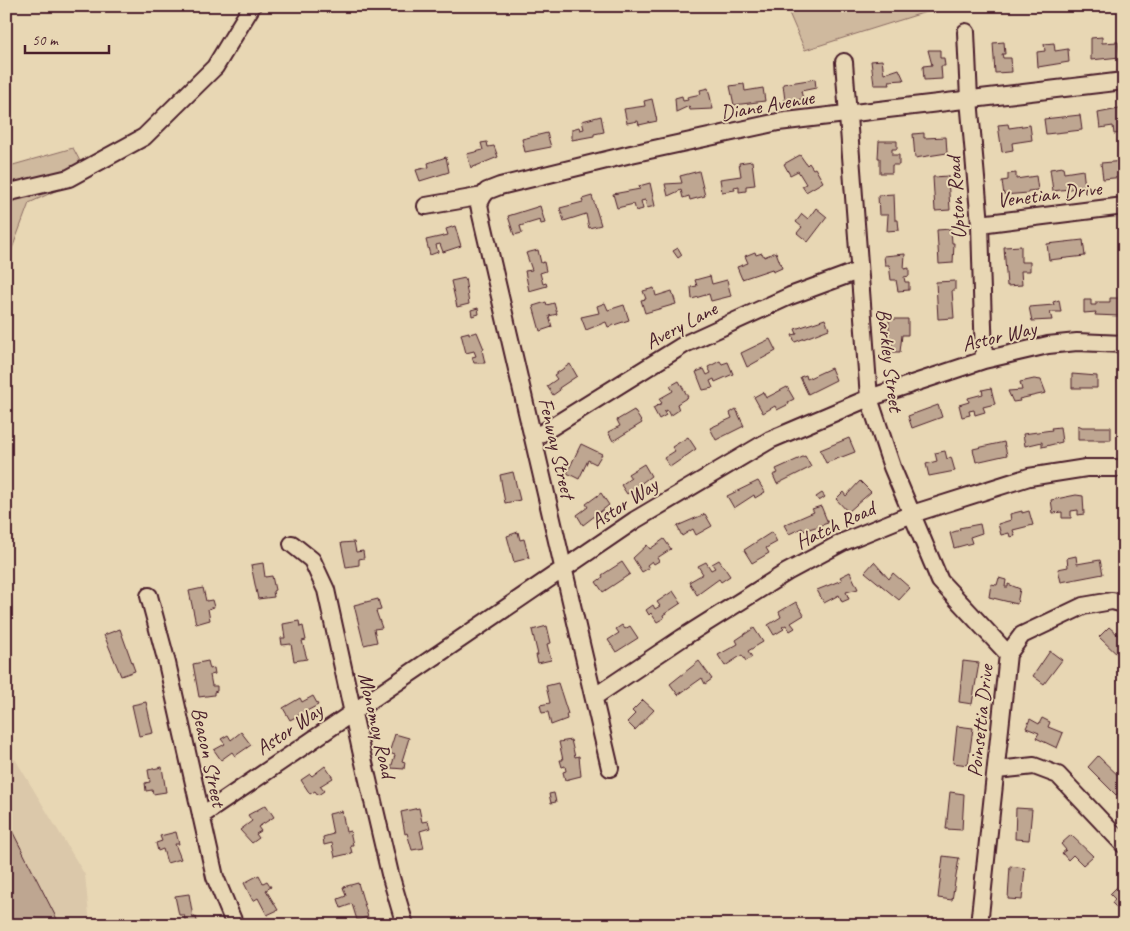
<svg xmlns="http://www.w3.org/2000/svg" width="1130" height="931" viewBox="0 0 1130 931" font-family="Caveat,sans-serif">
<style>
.built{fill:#dbc8aa}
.green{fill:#cfb99e;stroke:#8c6c64}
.building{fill:#bea691;stroke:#4a1f2b}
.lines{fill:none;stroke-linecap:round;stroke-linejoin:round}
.minor-casing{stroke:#4a1f2b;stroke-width:20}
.minor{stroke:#e8d7b4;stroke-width:16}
.labels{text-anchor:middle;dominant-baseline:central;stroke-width:4;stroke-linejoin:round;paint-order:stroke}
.street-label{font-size:21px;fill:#4a1f2b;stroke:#e8d7b4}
</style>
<rect width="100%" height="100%" fill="#e8d7b4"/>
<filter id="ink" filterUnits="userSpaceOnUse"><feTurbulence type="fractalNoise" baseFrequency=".02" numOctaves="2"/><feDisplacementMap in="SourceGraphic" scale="10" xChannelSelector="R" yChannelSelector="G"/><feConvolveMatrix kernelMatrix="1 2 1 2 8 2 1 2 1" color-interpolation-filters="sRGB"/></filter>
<g filter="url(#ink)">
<path class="built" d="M15,759L85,875L90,925H6V764Z"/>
<path class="green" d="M786,6H945L805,50Z
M73,148L88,176L29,203L6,265V167Z"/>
<path class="building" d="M1102,37V43L1118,42L1120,57L1091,60V38Z
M1004,42L1005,54H1002L1003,58H1011L1012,72L995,73L993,43Z
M1054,43L1055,51L1068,49L1069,62L1038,67L1037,52L1045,51L1044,44Z
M928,50H940V58H944L945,66H941L942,79L924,80L923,66L932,65Z
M882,60L884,74L899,69L904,80L889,81L890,85H874L871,61Z
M815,79L816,88L801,91L803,99L785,101L783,84Z
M744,84L745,91L763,88L765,101L734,105L730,86Z
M708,88L713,109L690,110L689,106L676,112L675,98L682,96L683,101L688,100L687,97L701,94L700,90Z
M652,99L657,121L639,125L638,121L627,123L624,109L645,106L644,101Z
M1124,108L1122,133L1114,134L1113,126L1100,128L1098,113Z
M1080,115L1082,130L1046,134L1044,119Z
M601,116L604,132L594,134V136L572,140V129L579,127L580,130L584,129L582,121Z
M1008,124L1009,128L1030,125L1032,140L1012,143L1013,150L1002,152L998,125Z
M547,133L551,147L525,152L522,139Z
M924,133V138L946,137L947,153L915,158L913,134Z
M879,141H897V149H892V155H899V165H892V173H880V158H878Z
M487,142L488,147L494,146L498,157L471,168L467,154L483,150L481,143Z
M800,155L807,165L809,163L813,169L815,168L823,182L806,192L802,186L806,184L798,171L790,175L784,164Z
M446,157L449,172L420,181L416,170L429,167L428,163Z
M1123,158H1124V177L1103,179L1101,163L1124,161Z
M752,161L755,185L746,186V191L739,192V186L734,187L735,190L722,192L720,179L741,176L739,163Z
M1063,167L1064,173L1083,170L1085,187L1053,191L1050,169Z
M699,171L705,196L690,200L689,196L683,198L681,190L668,196L665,184L682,183L680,176Z
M1016,173V179L1036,176L1038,190L1028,191V193L1004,195L1002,181L1008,180V174Z
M948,176L950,210L935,211L933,177Z
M650,183L655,206L647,208L645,200L641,201L643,209L636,211L634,204L617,208L613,194L640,189L639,186Z
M894,194L895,220H898L899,230L887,231L888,215H879L878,195Z
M592,196L601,225L589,228L586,214L564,221L560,208L583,202L582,199Z
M540,206L545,223L541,224L540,220L520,226L522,233L514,235L508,216Z
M816,208L827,217L808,242L797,233L802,227L796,222L802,214L808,219Z
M455,226L461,246L443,252L440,244L436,245L438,252L430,255L426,240L448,235L446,229Z
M951,229L952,243H954L953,263L939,264L937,230Z
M1083,240L1085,256L1049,260L1047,244Z
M1021,246V262H1030V271H1021L1022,285L1007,286L1004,247Z
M678,248L682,255L678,258L673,251Z
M538,250L541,263L544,262L546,271L540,273L543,284L546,283L547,286L529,291L525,271L532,270L526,253Z
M755,252L756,255L762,253L764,257L776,252L782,268L773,272L772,269L742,279L737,267L748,263L745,256Z
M905,254L904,269L909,268V276L904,277L905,282H909V290L898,291L896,280H891L889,265H885L884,256Z
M710,276L712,284L727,280L731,296L711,301L709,294L692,299L691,287L697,286L695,280Z
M465,278L469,304L457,307L451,281Z
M955,281V290H952L954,318L938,319L936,282Z
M654,288L656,296L672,291L676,304L645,313L641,300L646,299L643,291Z
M1110,298H1119V316L1095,315L1096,312L1084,313V300H1091V305H1096V302H1110Z
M1059,300L1061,312H1050L1052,320L1032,321L1029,307L1054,305L1053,302Z
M546,302L547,305L554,303L557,314L549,316L552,327L540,331L533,306Z
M605,303L608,310L624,305L629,320L608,327L606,322L586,330L581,317L599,313L597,306Z
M478,308L479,314L472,316L471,310Z
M825,319L829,329L795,342L792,335L797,334L795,329Z
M889,319H908V335H902L900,352H892V341H889Z
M469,332V334L477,332L484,349L482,350L485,363H474L472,357L476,356L474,351L466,353L461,334Z
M770,339L776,351L747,367L741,353Z
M720,361L722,364L728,362L733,374L715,382L714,379L710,381L713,388L703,390L696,372L704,369L707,375L711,373L708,367Z
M570,364L577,376L559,388L560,390L553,395L547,386L557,379L554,375Z
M831,368L836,380L808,394L800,377L806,375L807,379Z
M1072,374L1097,376V388H1072Z
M1034,379L1041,380L1046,393L1019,399L1020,401L1013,402L1008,391L1022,390L1020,382Z
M679,381L688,397L677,404L679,410L670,416L667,410L664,412L666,415L659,419L653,408L662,403L659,399L673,391L670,386Z
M787,387L794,399L788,402L789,404L777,410L775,406L763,413L754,397L763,392L766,398Z
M991,388L995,404L983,407L985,412L975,415L974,410L969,411L970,415L962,417L959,405L969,402L968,398L983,394L982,390Z
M938,405L942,417L912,428L908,416Z
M736,409L744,426L716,440L710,428L732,418L730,413Z
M634,410L642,423L613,441L608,432L620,426L617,420Z
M1078,425L1082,427H1111V440H1078Z
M1060,427L1062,442L1042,447V442L1025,446L1023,434L1052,430L1051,428Z
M688,437L696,449L670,467L664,458L675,451L672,447Z
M849,438L855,452L826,463L820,450Z
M1004,442L1007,455L976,462L973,449Z
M581,444L602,454L596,464L588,460L579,479L567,473Z
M945,451L947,459L951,457L955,471L929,476L926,464L937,461L935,453Z
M805,456L811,467L777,484L773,475L778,473L776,469Z
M644,464L651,476L627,494L621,485L631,478L628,474Z
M513,472L520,500L505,503L500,475Z
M758,481L765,492L755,498L754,495L734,508L727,496Z
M860,481L871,492L848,512L836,499L843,492L846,496Z
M601,493L609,505L583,525L577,515L588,507L586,504Z
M822,493L825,497L819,501L816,497Z
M1076,495L1083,496L1084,514L1078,515V510L1071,511V518H1062V512L1053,513L1051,500Z
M821,506L828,523L803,531L802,528L789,534L784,525L814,512L812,509Z
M1022,511V513L1029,511L1033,525L1013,530L1015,536L1010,537L1009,533L1001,535L998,524L1011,520L1010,514Z
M705,514L712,526L696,535L693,529L682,536L677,526Z
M980,524L982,533L970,537L972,543L954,548L950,533L960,530L959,528Z
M518,532L520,540L524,539L529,558L514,562L507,536Z
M772,532L777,542L766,548L769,553L752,563L744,550Z
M664,539L671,549L657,558L659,561L654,564L652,561L647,565L649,568L642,572L633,558L647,545L650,549Z
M354,542L356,552L363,551L364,558L359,559V565L346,567L341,543Z
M1076,556L1077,564L1100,560L1103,574L1061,582L1058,569L1068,567L1067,558Z
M719,560L730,576L721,582L719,579L697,595L689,582L703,574L698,566L706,562L711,570L715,568L712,564Z
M622,562L630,574L603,592L596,582L603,577L602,575Z
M874,562L889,579L893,573L910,588L899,600L865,572Z
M263,563L265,577L272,576L275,590L273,591L274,597L258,599L251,565Z
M850,572L858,589L846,592L849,599L842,602L839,595L824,603L817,590L842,580L840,577Z
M999,578L1006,580L1005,587H1008V584L1020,589L1017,604L989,597L991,584L997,585Z
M203,588L206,601L212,600L214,607L208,609L210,620L196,624L189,591Z
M673,591L681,603L663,615L664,618L657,622L651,613L649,615L646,610L653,605L655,609L660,606L657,602Z
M378,599L381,610L376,611L382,628L374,629L377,642L364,645L354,605Z
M796,602L804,615L791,623L795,628L790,631L786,625L782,627L784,629L774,635L768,625L781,617L779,612Z
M299,621L300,627L303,626L306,640L302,641L307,659L294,661L291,644L282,645L281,638H285L283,624Z
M622,625L625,629L630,626L638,638L616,652L608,640L619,633L616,629Z
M547,626L551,643L547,644L551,660L538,663L536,655H538L532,630Z
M1109,627L1124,640V661L1099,637Z
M754,628L763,642L748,651L752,657L746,661L742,655L725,666L718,655L738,644L736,640Z
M120,629L135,671L121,676L104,635Z
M1050,651L1062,660L1044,684L1033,676Z
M208,661L210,669L214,668L215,674L210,675L212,686H217V691L214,692V695L199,697L193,664Z
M699,661L712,679L705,684L702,678L678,695L670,684Z
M963,661L979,663L972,704L959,702Z
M558,683L568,714H566L567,719L551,725L548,712L542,713L540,705L550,703L546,686Z
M313,696L318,705L290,720L283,708L300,698L302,702Z
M643,700L654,710L635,730L627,722L635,714L632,711Z
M146,702L153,733L139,736L132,705Z
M1042,718L1050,722L1048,727L1063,733L1057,748L1036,738L1039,733L1026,728L1030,719L1039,724Z
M957,726L973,728L968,765L953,763Z
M241,732L251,745L235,756L232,752L221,760L214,750L225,744L221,739L228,735L231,740Z
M395,734L409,738L402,761L405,762L404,769L391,768L395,755L389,753Z
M571,740L575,757L579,756L581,776L565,780L563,772L566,771L565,766L562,767L560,760H563L559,742Z
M1098,756L1124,781V787L1116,795L1088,767Z
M325,766L333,778L320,786L324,791L318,795L315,791L310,794L301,780L310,774L312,776Z
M162,767L166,792L153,794L152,790L146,791L145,783L150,782L148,770Z
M950,792L964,794L962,830L946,829Z
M554,793L556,802L551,803L549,794Z
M266,805L274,817L258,827L261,831L256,834L259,838L252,843L240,830L252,821L248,815Z
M419,808L422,822L428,821L430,828L420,831L424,848L412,850L407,833L405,834L401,812Z
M1016,808L1032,809L1029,840L1015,839Z
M342,811L346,832L350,831L353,845H350L352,853L335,857L332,843L324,845L323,837L333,834L329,814Z
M6,819L60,925H6Z
M176,832L179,844H175L181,859L167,863L163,849L158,851L156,843L162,841L160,836Z
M1071,835L1093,856L1083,865L1073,855L1068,860L1062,853L1066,850L1061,844Z
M943,856L959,858L952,900L938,898Z
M1010,866L1025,868L1022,900L1008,899Z
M259,875L263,883L267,881L271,887L266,890L278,910L267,915L258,898L253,901L244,883Z
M358,883L368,917L357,920L352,904L341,908L338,899L346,896L343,887Z
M1121,883L1124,886V907L1121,904L1117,908L1112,903L1115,899L1110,894Z
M189,894L193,917H196L198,925H186L184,915H179L175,896Z"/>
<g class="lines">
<defs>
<path id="minor" d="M966,32L969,99L980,224L984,360
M844,62L869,398L892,467L940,581L1008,654
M6,193L69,178L144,137L215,67L252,6
M483,196L479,204L481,215L610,768
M426,206L483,196L487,191L500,186L631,154L778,122L1124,81
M980,224L1124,206
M534,438L685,344L790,296L858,271
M292,544L312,560L326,590L361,750L390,874L405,925
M149,596L167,663L215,877L235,925
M594,697L682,638L787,572L843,542L912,514L1029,477L1086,468H1124
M997,770L1034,766L1058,775L1124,845
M201,816L635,520L770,440L869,398L984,360L1048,345L1077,342L1124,344
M979,925L1008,654L1022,635L1083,606L1112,601L1124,604"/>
</defs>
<use href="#minor" class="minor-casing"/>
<use href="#minor" class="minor"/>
</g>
</g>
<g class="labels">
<g class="street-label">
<text transform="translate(767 105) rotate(-10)">Diane Avenue</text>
<text transform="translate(1049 194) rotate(-7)">Venetian Drive</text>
<text transform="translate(956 198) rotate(-94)">Upton Road</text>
<text transform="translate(681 325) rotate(-28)">Avery Lane</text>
<text transform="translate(999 336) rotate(-13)">Astor Way</text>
<text transform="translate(890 360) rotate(83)">Barkley Street</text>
<text transform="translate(557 448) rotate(77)">Fenway Street</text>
<text transform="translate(624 503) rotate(-33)">Astor Way</text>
<text transform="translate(835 525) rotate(-25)">Hatch Road</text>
<text transform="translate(980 721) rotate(-84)">Poinsettia Drive</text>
<text transform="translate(377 725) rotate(77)">Monomoy Road</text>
<text transform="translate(289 729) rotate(-34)">Astor Way</text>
<text transform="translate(209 757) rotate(78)">Beacon Street</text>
</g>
</g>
<rect width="1130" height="931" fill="none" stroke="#e8d7b4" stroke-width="25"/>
<rect x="12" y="12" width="1105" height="906" fill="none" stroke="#4a1f2b" stroke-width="2" filter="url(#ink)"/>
<path d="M25 45v8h84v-8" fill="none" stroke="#4a1f2b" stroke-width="2.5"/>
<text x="32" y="45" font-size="15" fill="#4a1f2b" stroke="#e8d7b4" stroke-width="4" paint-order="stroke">50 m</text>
</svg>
